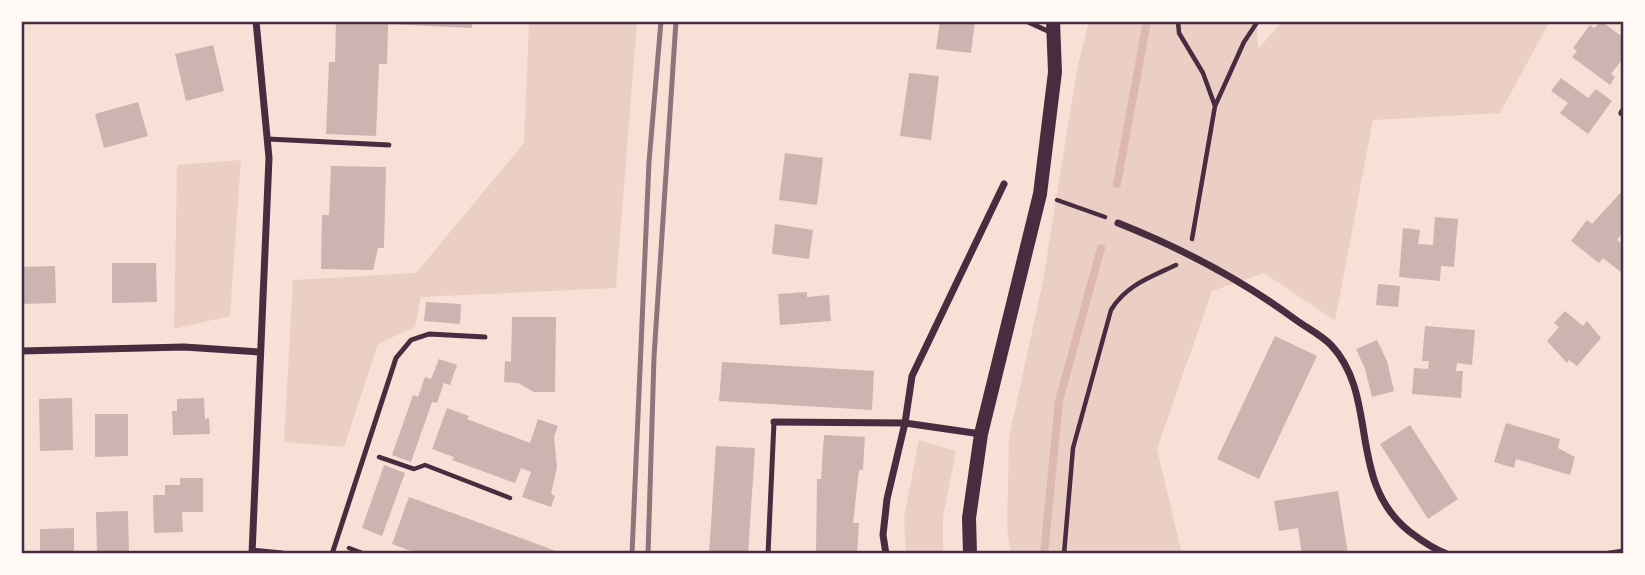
<svg xmlns="http://www.w3.org/2000/svg" width="1645" height="575" viewBox="0 0 1645 575" font-family="Raleway,sans-serif">
<style>
.green{fill:#ebcfc5}
.lines{fill:none;stroke-linecap:round;stroke-linejoin:round}
.stream{stroke:#dcb8b0;stroke-width:8}
.building{fill:#ccb4b1}
.path{stroke:#4a2c40;stroke-width:4.5}
.service{stroke:#4a2c40;stroke-width:5}
.minor{stroke:#4a2c40;stroke-width:7}
.secondary{stroke:#4a2c40;stroke-width:14}
.rail{stroke:#8f747c;stroke-width:5}
.neatline{fill:none;stroke:#4a2c40;stroke-width:2.5}
</style>
<rect width="100%" height="100%" fill="#f7e1d7"/>
<path class="green" d="M529,21H637L616,288L421,297L415,327L378,344L344,447L284,442L293,280L416,273L524,143Z
M1089,21H1257L1258,49L1283,21H1550L1500,113L1373,120L1335,321L1264,273L1212,291L1157,449L1182,554H1011L1007,528L1009,437L1043,281L1077,69Z
M241,160L230,316L174,329L177,165Z
M919,440L956,451L943,516V554H906L904,517Z"/>
<g class="lines">
<path class="stream" d="M1117,184L1147,21
M1044,554L1059,401L1101,248"/>
</g>
<path class="building" d="M336,21H472V28L388,24L387,64H379L376,136L326,134L329,62H335Z
M940,21H975L971,53L936,49Z
M1601,21L1624,38V57L1611,74L1615,77L1610,85L1572,57L1577,51L1573,48L1590,25L1594,28Z
M213,45L224,91L186,101L175,54Z
M909,73L939,76L931,140L900,136Z
M1561,78L1588,98L1596,89L1612,101L1588,134L1560,113L1568,103L1551,91Z
M138,102L148,136L104,148L95,114Z
M785,153L823,158L817,205L779,200Z
M331,166L386,167L384,248H378L373,270L321,269L322,215H329Z
M1624,189V231L1617,240L1624,245L1622,273L1603,258L1599,263L1571,241L1587,220L1592,224Z
M1435,217L1458,219L1454,267L1441,266L1440,281L1399,277L1403,228L1420,230L1418,244L1433,245Z
M775,224L813,230L809,259L772,254Z
M112,263H156L157,302L112,303Z
M55,266L56,303L21,304V267Z
M1378,284L1400,286L1398,307L1376,305Z
M807,292V297L829,295L831,321L780,325L778,294Z
M426,302L461,304L460,324L424,321Z
M1565,311L1583,326L1587,321L1601,338L1577,366L1569,360L1567,363L1547,341L1559,327L1554,323Z
M512,317H556L555,392H534L518,383L504,382L505,361L511,362Z
M1425,326L1475,330L1472,365L1457,363L1456,371H1463L1461,398L1412,394L1414,368L1428,369L1429,361H1422Z
M1275,336L1317,356L1259,479L1217,459Z
M1377,340L1387,361L1394,391L1372,397L1365,369L1356,349Z
M439,359L457,365L450,385L444,383L437,403L432,402L411,462L392,455L413,395L418,397L425,377L431,379Z
M722,362L874,371L872,410L719,401Z
M72,398L73,450L40,451L39,399Z
M204,398L205,419L209,418L210,434L173,435L172,411H177V399Z
M447,408L469,416L467,419L530,443L538,419L558,426L554,437L557,467L551,494L555,496L551,507L522,497L531,472L521,468L515,483L452,460L454,457L432,449Z
M95,414H128V456L95,457Z
M1506,423L1560,439L1558,448L1575,457L1570,475L1516,459L1514,468L1494,462Z
M1410,425L1458,499L1428,519L1380,444Z
M824,435L865,437L863,470H859L853,523H859L857,554H816L817,479H821Z
M716,446L755,448L748,554H709Z
M384,465L405,473L382,536L362,528Z
M180,478H203V512H182L183,532L154,533L153,495H165V485H180Z
M1338,491L1348,554H1302L1298,528L1279,531L1274,501Z
M409,497L556,551L555,554H419L392,544Z
M128,511L129,554H97L96,512Z
M74,528V554H40V529Z"/>
<g class="lines">
<path class="path" d="M1178,21L1179,33L1203,73L1215,106
M1057,200L1105,217
M1192,239L1215,106L1244,42L1258,21
M379,457L414,469L425,465L510,498
M349,548L365,554
M1064,554L1073,448L1111,310C1126,285 1151,277 1176,265"/>
<path class="service" d="M1026,21L1052,33
M268,139L389,145
M332,554L396,358L411,340L429,334L485,337
M768,554L774,422"/>
<path class="minor" d="M1622,113L1624,110
M1118,223C1181,248 1242,280 1296,320C1307,328 1321,335 1331,345C1380,397 1346,482 1410,532C1422,541 1433,549 1447,554
M21,351L184,347L259,352
M774,422L905,423L981,434
M252,551L282,554
M252,554L269,158L256,21
M886,554L883,535L887,499L905,423L912,376L1004,184
M1610,554L1624,552"/>
<path class="secondary" d="M970,554L969,518L981,434L1040,194L1055,72L1053,21"/>
<path class="rail" d="M632,554L649,162L661,21
M648,554L654,357L676,21"/>
</g>
<rect width="1645" height="575" fill="none" stroke="#fffaf5" stroke-width="46"/>
<rect x="23" y="23" width="1599" height="529" class="neatline"/>
</svg>
